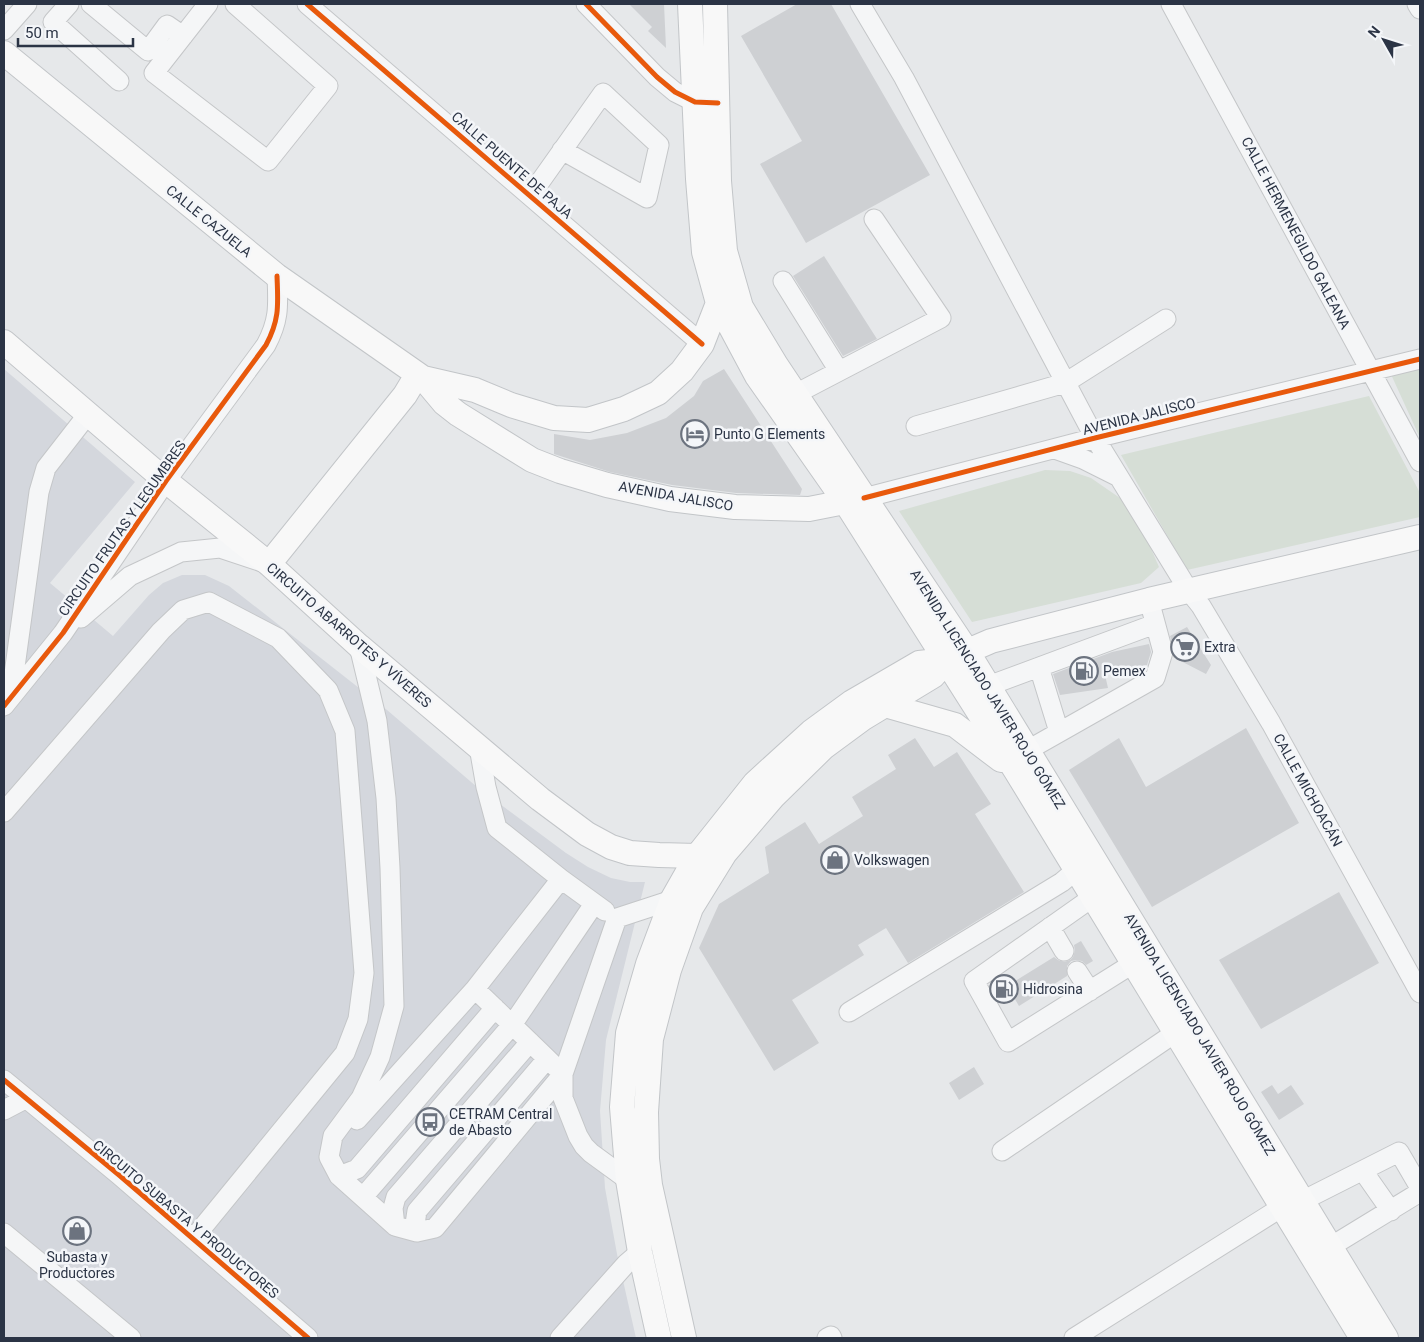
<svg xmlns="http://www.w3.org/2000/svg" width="1424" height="1342" viewBox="0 0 1424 1342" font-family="Roboto,sans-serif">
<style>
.built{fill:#d4d7dd}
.green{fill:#d6ded6}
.building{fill:#ced0d3}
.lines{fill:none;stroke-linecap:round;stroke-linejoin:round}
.minor-casing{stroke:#c4c6c8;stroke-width:21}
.major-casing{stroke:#c2c5c8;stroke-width:26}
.minor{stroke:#f5f6f7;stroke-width:19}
.major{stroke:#f8f8f8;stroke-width:24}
.cycleway-casing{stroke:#f4f6f9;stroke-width:8}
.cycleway{stroke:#e8590c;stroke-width:5}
.labels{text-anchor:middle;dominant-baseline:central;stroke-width:5;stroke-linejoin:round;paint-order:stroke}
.street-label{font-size:14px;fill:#2b3445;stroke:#f4f6f9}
.poi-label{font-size:14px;fill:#2b3445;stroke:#f4f6f9;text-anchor:start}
</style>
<rect width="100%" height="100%" fill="#e6e8ea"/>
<path class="built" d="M4,369L135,482L50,583L113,636L149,595L163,583L182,575H205L229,586L387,710L477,787L566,853L588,867L611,878L630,882H645L606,1040L600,1111L605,1188L617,1254L636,1338H4Z"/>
<path class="green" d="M1420,362V438L1389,370Z
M1369,396L1420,493V517L1187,570L1121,455Z
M1045,470L1070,471L1091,478L1133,507L1159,567L1141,583L972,622L899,511Z"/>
<path class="building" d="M629,4H664L666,48L648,31L652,27Z
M797,4H831L930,175L806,243L760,164L802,141L741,36Z
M824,256L877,339L843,356L793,276Z
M724,369L802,489L800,495L736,493L672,485L610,472L554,454V434L590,440L627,433L666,418L694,396L703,381Z
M1187,627L1211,665L1206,674L1173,657L1174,649L1170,636Z
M1149,644L1151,652L1147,665L1105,675L1108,688L1060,695L1053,674L1112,652Z
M1246,728L1299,823L1152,907L1069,770L1119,738L1146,787Z
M915,738L934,767L957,752L991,804L975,814L1024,892L908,963L886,928L858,945L864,955L792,1000L819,1043L774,1071L699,948L719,904L769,873L765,847L805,822L819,844L863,816L852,797L896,769L888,755Z
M1339,892L1379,963L1261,1029L1219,960Z
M1081,941L1093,961L1086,965L1082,961L1076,960L1071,961L1067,966V976L1019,1006L1007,986L1054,957L1058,960L1064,962L1070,960L1073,957L1075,951L1074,945Z
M974,1067L984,1084L959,1100L949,1083Z
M1272,1085L1278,1094L1291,1085L1304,1104L1279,1120L1261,1092Z"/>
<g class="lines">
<defs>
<path id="minor" d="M69,4L53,22L119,81
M91,4L148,51L167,25L183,36
M208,4L154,73L268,161L328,86L235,4
M307,4L702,344
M586,4L657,77L675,92L695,102L706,103
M860,4L904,78L1095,438L1189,591L1201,606L1271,723L1420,993
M1171,4L1420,462
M1417,4L1420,9
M4,30L27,4
M530,196L603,93L659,145L647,198L562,150
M783,281L839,371
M784,400L941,318L874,219
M916,426L1065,383L1166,319
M1055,449L1083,459L1117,476
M864,498L1095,438L1420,359
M81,618L130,576L181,552L220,548L262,562
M359,646L377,721L386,798L390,868L394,1006L380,1057L361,1098L333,1136L329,1157L339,1176L395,1226L417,1232L435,1228L563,1074L617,918L672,900
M1039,667L1059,732
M988,686L1155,624
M11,696L39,492L46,468L88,414
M4,706L63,633L166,481L266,345C280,319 278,304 277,276
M479,747L486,787L497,828L561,879L605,911
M1028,750L1155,678L1163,652L1149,600
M4,812L161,631L183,610L209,602L278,638L328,690L345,731L364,973L358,1019L345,1053L193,1239
M1103,890L974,981L1008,1042L1145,956
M1050,927L1064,951
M1077,971L1090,991
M475,989L563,1074V1098L578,1136L584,1146L591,1153L628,1180L637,1182
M849,1012L1062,882L1076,870
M4,1080L119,1175L308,1338
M4,1110L25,1099
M357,1120L475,989L561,879
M1002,1151L1175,1033
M1363,1171L1391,1211
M339,1176L357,1169L495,1008
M363,1197L512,1025L594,904
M1302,1201L1399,1152L1420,1188
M395,1226L393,1208L396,1197L530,1042
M417,1232L415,1224L417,1211L547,1059
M4,1233L131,1338
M1330,1247L1420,1192
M560,1338L626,1264L640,1252
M827,1338L831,1336L832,1338
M1074,1338L1282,1207"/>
<path id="major" d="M690,4L698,179L704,252L718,303L757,376L846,503L1016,771L1362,1338
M715,4L719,181L725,251L741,307L776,365L967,651L1386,1338
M4,53L277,276L423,378L444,403L458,414L532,460L560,471L607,485L670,499L735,507L809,509L860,499
M4,342L166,481L269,564L359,646L540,799L587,834L611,847L630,853L659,855L697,856L725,853
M423,378L475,390L511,405L554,418L588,420L624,409L658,393L682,371L702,344L718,303
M269,564L405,395L417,375
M885,705L955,725L1001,760
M659,1338L640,1252L628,1180L622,1107L628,1033L648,964L672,900L697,856L755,783L811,732L852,702L919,663L947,660L991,641L1149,600L1420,537
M684,1338L650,1185L647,1159L646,1112L651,1039L669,970L691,908L725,853L773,797L824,747L862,719L933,676L947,660"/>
</defs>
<use href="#minor" class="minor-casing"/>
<use href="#major" class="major-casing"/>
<use href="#minor" class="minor"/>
<use href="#major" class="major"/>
<defs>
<path id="cycleway" d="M307,4L702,344
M586,4L657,77L675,92L695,102L718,103
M864,498L1095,438L1420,359
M4,706L63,633L166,481L266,345C280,319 278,304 277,276
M4,1080L119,1175L308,1338"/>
</defs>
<use href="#cycleway" class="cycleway-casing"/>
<use href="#cycleway" class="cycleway"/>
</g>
<defs>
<symbol id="hotel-ring" viewBox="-11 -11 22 22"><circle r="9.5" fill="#f4f6f9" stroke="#6c737f" stroke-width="1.5"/><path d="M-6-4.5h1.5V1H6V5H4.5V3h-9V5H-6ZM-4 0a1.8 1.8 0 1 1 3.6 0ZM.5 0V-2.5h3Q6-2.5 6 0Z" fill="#6c737f"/></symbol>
<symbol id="supermarket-ring" viewBox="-11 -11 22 22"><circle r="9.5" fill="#f4f6f9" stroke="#6c737f" stroke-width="1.5"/><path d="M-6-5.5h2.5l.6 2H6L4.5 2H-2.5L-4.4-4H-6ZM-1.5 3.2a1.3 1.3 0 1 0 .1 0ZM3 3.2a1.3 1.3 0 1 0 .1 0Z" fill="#6c737f"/></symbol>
<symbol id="fuel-ring" viewBox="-11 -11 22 22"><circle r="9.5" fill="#f4f6f9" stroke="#6c737f" stroke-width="1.5"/><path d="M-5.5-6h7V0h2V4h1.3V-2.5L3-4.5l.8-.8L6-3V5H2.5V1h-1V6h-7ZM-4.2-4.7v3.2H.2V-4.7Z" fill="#6c737f"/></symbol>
<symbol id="shop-ring" viewBox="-11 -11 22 22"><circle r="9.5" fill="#f4f6f9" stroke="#6c737f" stroke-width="1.5"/><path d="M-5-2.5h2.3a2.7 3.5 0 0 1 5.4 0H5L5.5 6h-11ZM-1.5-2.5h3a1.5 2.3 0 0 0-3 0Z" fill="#6c737f"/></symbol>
<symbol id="bus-ring" viewBox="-11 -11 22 22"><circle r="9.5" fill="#f4f6f9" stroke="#6c737f" stroke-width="1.5"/><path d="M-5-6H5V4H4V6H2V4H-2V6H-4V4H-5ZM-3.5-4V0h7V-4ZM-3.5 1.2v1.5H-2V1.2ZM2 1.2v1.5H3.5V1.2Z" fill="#6c737f"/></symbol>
</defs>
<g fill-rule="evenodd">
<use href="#hotel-ring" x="679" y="418" width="32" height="32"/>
<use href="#supermarket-ring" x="1169" y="631" width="32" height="32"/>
<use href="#fuel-ring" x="1068" y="655" width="32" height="32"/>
<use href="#shop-ring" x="819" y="844" width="32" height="32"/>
<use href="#fuel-ring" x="988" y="973" width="32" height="32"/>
<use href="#bus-ring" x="414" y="1106" width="32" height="32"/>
<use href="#shop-ring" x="61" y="1215" width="32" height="32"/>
</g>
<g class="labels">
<g class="street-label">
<text transform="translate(512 165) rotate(41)">CALLE PUENTE DE PAJA</text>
<text transform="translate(209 221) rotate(39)">CALLE CAZUELA</text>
<text transform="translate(1296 233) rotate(62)">CALLE HERMENEGILDO GALEANA</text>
<text transform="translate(1139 416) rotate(-14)">AVENIDA JALISCO</text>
<text transform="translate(676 496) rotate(10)">AVENIDA JALISCO</text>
<text transform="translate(122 528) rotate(-55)">CIRCUITO FRUTAS Y LEGUMBRES</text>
<text transform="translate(349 635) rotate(41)">CIRCUITO ABARROTES Y VÍVERES</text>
<text transform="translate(988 689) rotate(58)">AVENIDA LICENCIADO JAVIER ROJO GÓMEZ</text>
<text transform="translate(1308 790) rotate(61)">CALLE MICHOACÁN</text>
<text transform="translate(1200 1034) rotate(59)">AVENIDA LICENCIADO JAVIER ROJO GÓMEZ</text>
<text transform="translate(186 1219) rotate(40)">CIRCUITO SUBASTA Y PRODUCTORES</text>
</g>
<g class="poi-label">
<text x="714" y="434">Punto G Elements</text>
<text x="1204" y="647">Extra</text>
<text x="1103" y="671">Pemex</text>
<text x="854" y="860">Volkswagen</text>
<text x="1023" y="989">Hidrosina</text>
<text x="449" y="1114">CETRAM Central<tspan x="449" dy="16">de Abasto</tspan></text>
<text x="77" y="1257" text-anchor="middle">Subasta y<tspan x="77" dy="16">Productores</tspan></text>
</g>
</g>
<rect width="1424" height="1342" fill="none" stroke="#2b3445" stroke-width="10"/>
<g transform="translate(1384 40) rotate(309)" stroke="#f4f6f9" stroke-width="4" paint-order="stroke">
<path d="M0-4L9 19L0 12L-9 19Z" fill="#2b3445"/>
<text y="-8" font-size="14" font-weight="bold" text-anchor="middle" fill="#2b3445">N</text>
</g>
<path d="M18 38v8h115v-8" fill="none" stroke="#2b3445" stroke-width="2.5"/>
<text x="25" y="38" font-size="15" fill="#2b3445" stroke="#f4f6f9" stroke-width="4" paint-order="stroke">50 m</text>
</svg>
